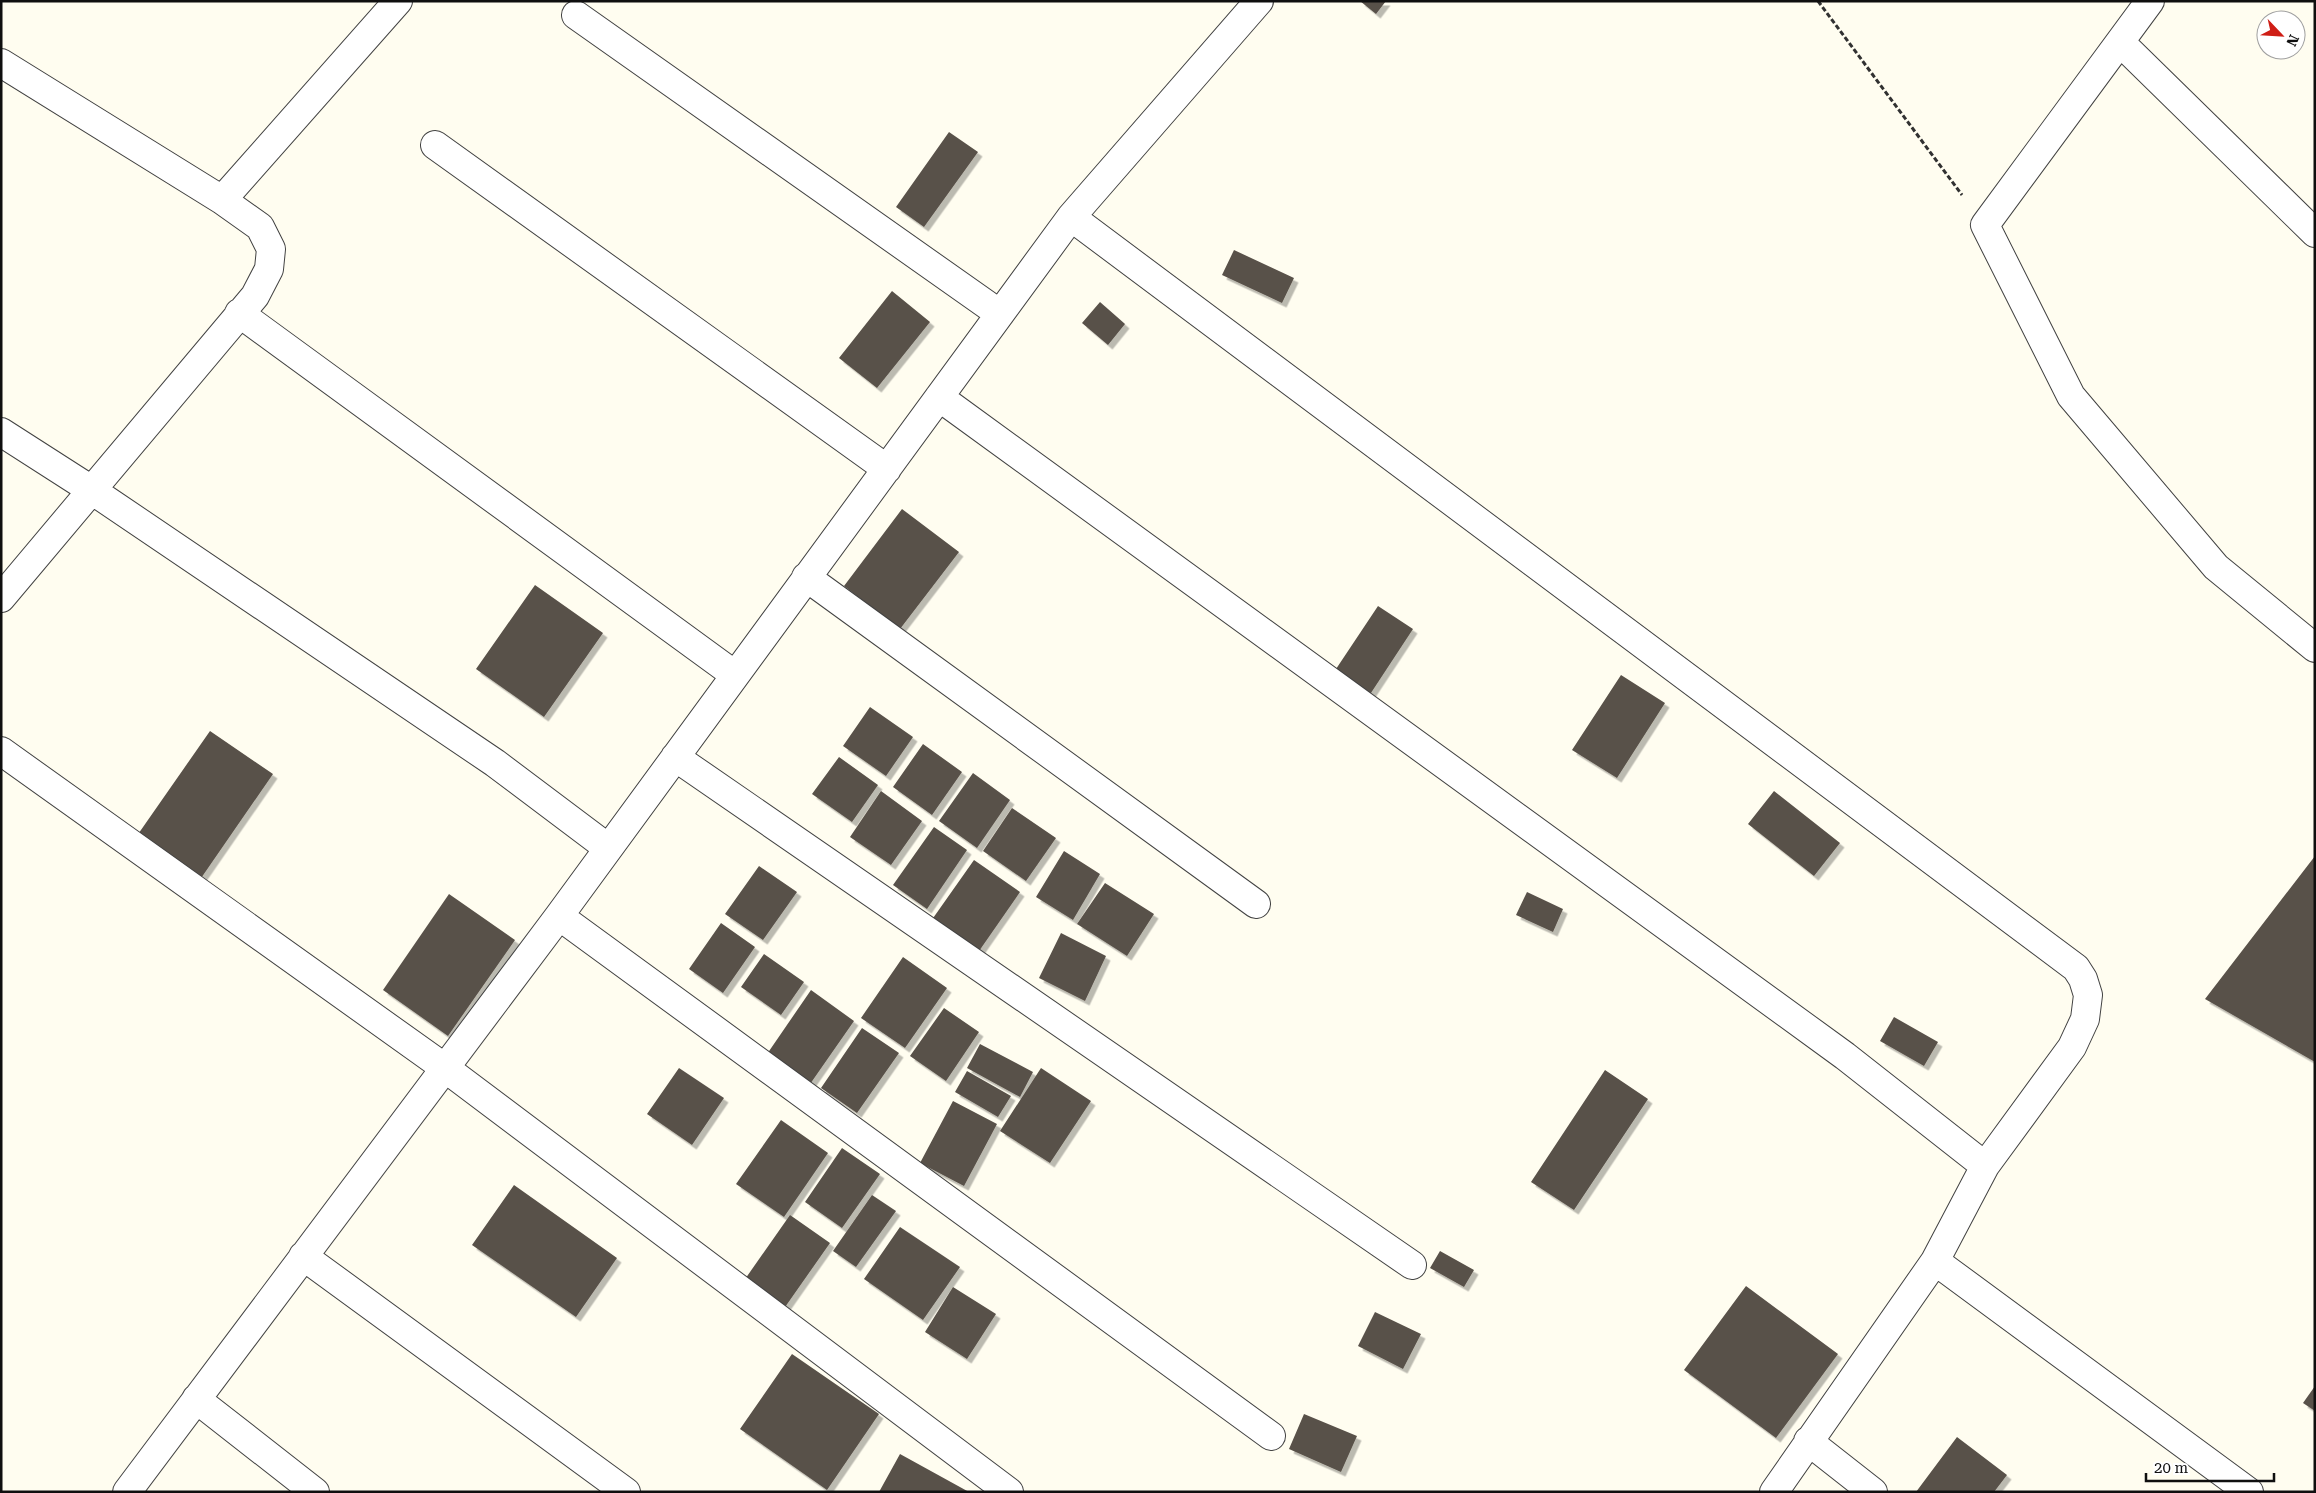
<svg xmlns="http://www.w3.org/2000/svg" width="2316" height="1493" viewBox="0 0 2316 1493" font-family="'Roboto Serif',serif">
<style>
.building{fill:#595149;filter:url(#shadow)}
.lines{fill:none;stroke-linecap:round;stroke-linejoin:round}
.minor-casing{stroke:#424242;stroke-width:30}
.path{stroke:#313131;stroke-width:3;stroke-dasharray:5 2.5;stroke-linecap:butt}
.minor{stroke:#fff;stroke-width:28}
</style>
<defs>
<filter id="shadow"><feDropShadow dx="4.5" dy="4.5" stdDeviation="0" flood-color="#0004"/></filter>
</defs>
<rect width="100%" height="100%" fill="#fffdf0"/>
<path class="building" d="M1360,1H1386L1376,14Z
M949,132L978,152L924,227L896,207Z
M1234,250L1294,278L1282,303L1222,275Z
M892,291L930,322L877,388L839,358Z
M1100,302L1125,324L1108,345L1082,323Z
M902,509L959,552L900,629L844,586Z
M535,585L603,633L544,717L476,669Z
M1378,606L1413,629L1367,699L1332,675Z
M1621,675L1665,703L1617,778L1572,750Z
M870,707L913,737L886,776L843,746Z
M210,731L273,774L197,884L134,840Z
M923,744L962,772L932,815L893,787Z
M839,757L878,785L852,822L812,794Z
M973,773L1010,800L977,848L939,821Z
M881,791L922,821L891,865L850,837Z
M1774,791L1840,843L1814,876L1748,824Z
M1012,808L1056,838L1026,881L983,851Z
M934,827L967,850L927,909L893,885Z
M1064,851L1100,874L1073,920L1036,897Z
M2315,856V1062L2205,999Z
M974,860L1020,892L977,954L931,921Z
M759,866L797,892L763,940L725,914Z
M1105,883L1154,914L1127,956L1077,924Z
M1527,892L1563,909L1553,932L1516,915Z
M449,894L515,940L448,1036L383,990Z
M721,923L755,947L723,993L689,969Z
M1061,933L1106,956L1085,1001L1039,978Z
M764,954L804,982L781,1015L741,987Z
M903,957L947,988L905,1048L861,1018Z
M811,990L854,1021L808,1087L765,1057Z
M944,1008L979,1032L946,1081L910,1056Z
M1894,1017L1938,1042L1924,1066L1880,1041Z
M862,1028L899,1053L857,1113L821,1088Z
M980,1044L1033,1072L1020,1097L967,1068Z
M679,1068L724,1098L692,1145L647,1114Z
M1041,1068L1091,1101L1050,1163L1000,1131Z
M1605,1070L1648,1099L1574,1210L1531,1182Z
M967,1071L1011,1096L998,1117L955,1092Z
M953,1101L997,1124L964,1186L920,1163Z
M781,1120L828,1153L784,1217L736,1184Z
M842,1148L880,1174L842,1228L805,1202Z
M514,1185L617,1258L576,1317L472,1245Z
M872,1195L896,1211L856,1267L833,1251Z
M790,1215L830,1243L783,1310L743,1282Z
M900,1227L960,1267L923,1320L864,1279Z
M1440,1251L1474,1270L1464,1287L1430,1268Z
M1746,1286L1838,1354L1776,1438L1684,1370Z
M953,1287L996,1314L967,1359L925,1332Z
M1375,1312L1421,1334L1403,1369L1358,1346Z
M792,1354L879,1414L827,1490L740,1429Z
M2315,1386V1411L2303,1403Z
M1304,1414L1357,1436L1341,1472L1289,1449Z
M1957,1437L2007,1475L1994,1492H1916Z
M900,1454L969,1492H879Z"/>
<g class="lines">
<defs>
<path id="minor" d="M2150,1L1985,225L2071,396L2216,567L2315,648
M576,15L1000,314
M2120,42L2315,233
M1,63L222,200L260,227L271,249L269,269L255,296L1,598
M435,145L887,469
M222,200L398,1
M1071,217L2076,968L2083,979L2088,995L2085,1019L2072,1047L1985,1166L1935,1261L1774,1492
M239,313L735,675
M939,397L1845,1056L1985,1166
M1,432L93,491L495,763L608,848
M806,577L1256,904
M1,751L445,1068L1009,1492
M675,757L1412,1265
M559,916L1271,1436
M303,1256L626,1492
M1935,1261L2249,1492
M196,1399L315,1492
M1808,1441L1873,1492
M127,1492L559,916L1071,217L1259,1"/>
</defs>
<use href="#minor" class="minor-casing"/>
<path class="path" d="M1818,1L1962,195"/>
<use href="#minor" class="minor"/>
</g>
<rect width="2316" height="1493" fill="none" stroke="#0f0f0f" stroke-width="5"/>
<g transform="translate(2281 35) rotate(115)"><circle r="24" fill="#ffffff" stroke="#9f9f9f"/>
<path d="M0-4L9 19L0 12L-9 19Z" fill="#cf1e16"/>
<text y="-8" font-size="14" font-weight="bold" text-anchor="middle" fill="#0f0f0f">N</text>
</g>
<path d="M2146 1473v8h128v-8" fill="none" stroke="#0f0f0f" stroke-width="2.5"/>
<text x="2154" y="1473" font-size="15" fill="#0f0f0f" stroke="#ffffff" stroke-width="4" paint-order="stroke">20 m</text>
</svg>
